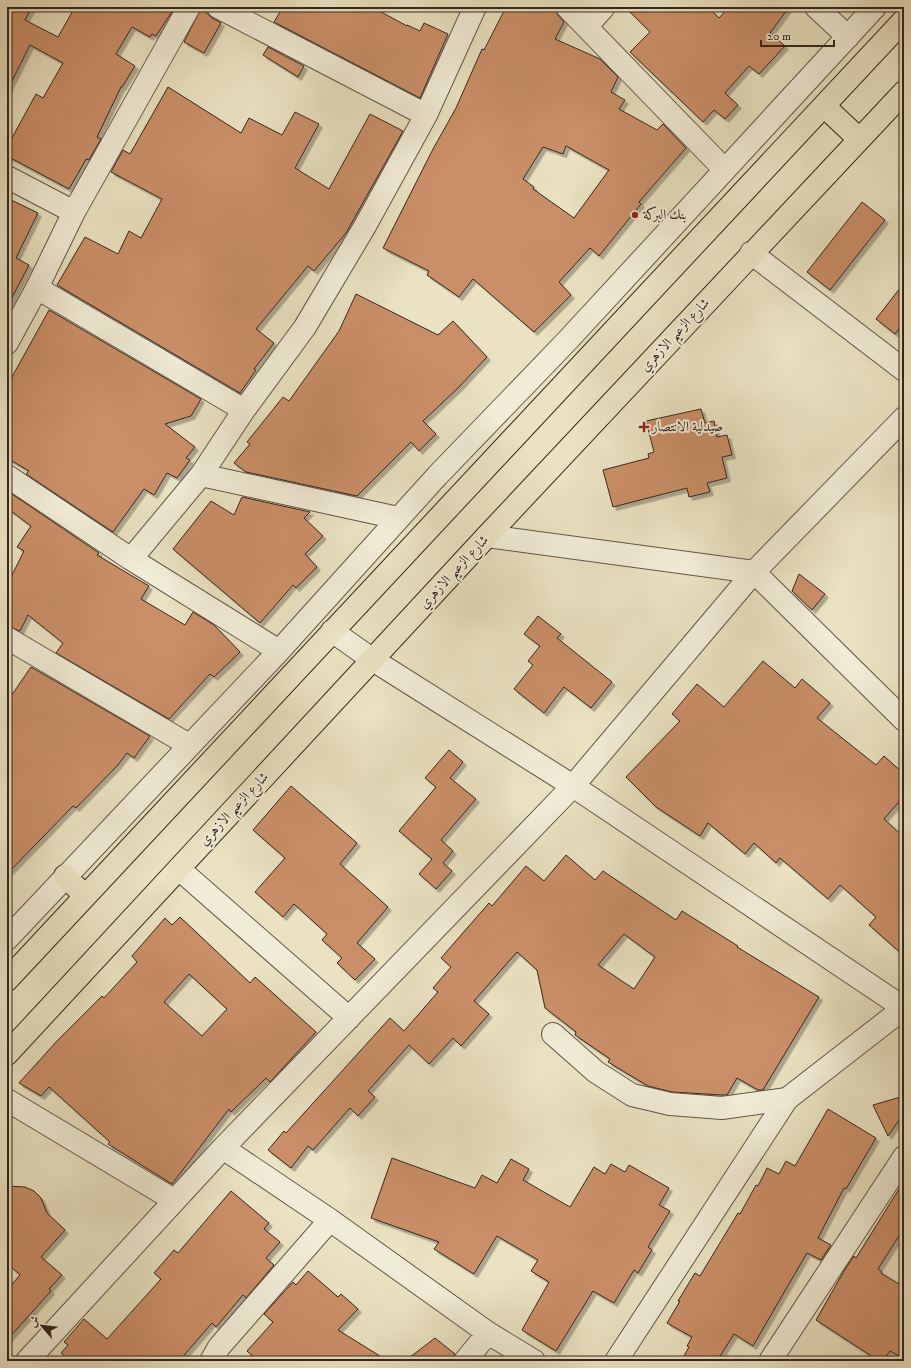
<svg xmlns="http://www.w3.org/2000/svg" width="911" height="1368" viewBox="0 0 911 1368" font-family="'IM FELL DW Pica',Amiri,serif">
<style>
.building{fill:#ca8f67;stroke:#34261f;fill-rule:evenodd;filter:url(#shadow)}
.lines{fill:none;stroke-linecap:round;stroke-linejoin:round}
.minor-casing{stroke:#625548;stroke-width:24}
.major-casing{stroke:#34261f;stroke-width:24}
.minor{stroke:#f1ecd7;stroke-width:22}
.major{stroke:#eae2c2;stroke-width:22}
.poi-dot{fill:#8f2418;stroke:#f1ecd7;stroke-width:1.5}
.labels{text-anchor:middle;dominant-baseline:central;stroke-width:4;stroke-linejoin:round;paint-order:stroke}
.poi-label{font-size:14px;fill:#34261f;stroke:#f1ecd7;text-anchor:start}
.street-label{font-size:14px;fill:#34261f;stroke:#f1ecd7}
</style>
<defs>
<filter id="shadow"><feDropShadow dx="3.5" dy="3.5" stdDeviation="0" flood-color="#0004"/></filter>
</defs>
<rect width="100%" height="100%" fill="#eae2c2"/>
<filter id="stains"><feTurbulence type="fractalNoise" baseFrequency=".005" numOctaves="4"/><feColorMatrix values="0 0 0 0 .2 0 0 0 0 .09 0 0 0 0 .02 0 0 0 .5 -.17"/></filter>
<radialGradient id="worn" r=".72"><stop offset=".6" stop-color="#630" stop-opacity="0"/><stop offset="1" stop-color="#630" stop-opacity=".3"/></radialGradient>
<path class="building" d="M7,7H32L25,20L58,37L75,7H175L156,36L152,34L150,37L132,27L116,54L135,66L122,87H121L97,137L101,139L89,160L86,159L84,163L69,189L7,156V147L36,94L43,98L63,63L30,45L7,91Z
M283,7H372L407,26V25L420,31L424,23L448,34L420,98L274,22Z
M506,7H555L558,15L564,22L555,39L600,59L618,77L611,92L625,100L619,109L657,130L663,124L686,148L639,202L641,204L599,256L590,248L559,282L571,295L534,332L473,279L459,297L427,275L429,271L383,248L433,149L456,108L482,49L484,50ZM566,146L609,170L574,218L533,189L534,187L523,179L543,147L563,154Z
M625,7H708L719,18L729,7H789L770,33L785,46L759,74L749,66L725,93L738,105L725,119L714,110L703,122L630,52L650,32Z
M201,8L212,18L221,23L204,53L184,42Z
M268,47L304,66L298,77L263,55Z
M168,87L241,133L249,118L282,135L295,112L319,124L295,168L329,189L370,114L403,131L346,233L314,271L308,266L256,329L274,343L254,369L256,370L240,393L57,285L85,237L118,254L129,231L141,238L162,199L111,172L123,150L130,154Z
M7,198L38,213L16,258L29,265L7,307Z
M862,202L885,220L830,290L807,272Z
M904,283V322L895,334L876,319Z
M356,294L438,335L453,321L487,357L458,388L423,421L436,434L419,451L411,442L357,496L246,472L234,463L250,444L247,442L283,397L289,401L339,331Z
M49,310L201,399L191,416L165,424L195,447L186,458L190,460L177,478L167,473L154,495L144,489L113,532L26,474L29,471L7,458V386Z
M701,409L705,423L714,421L717,437L727,435L732,455L722,457L727,478L707,483L710,492L689,497L687,488L613,507L603,470L649,458L648,454L654,452L646,421Z
M12,494L99,553L97,555L149,586L141,599L185,625L193,612L214,625L240,652L214,677L210,674L169,719L56,653L63,643L28,615L20,631L7,626V585L24,551L17,547L31,526L7,508V501Z
M242,497L310,512L304,518L323,536L305,554L317,567L296,588L293,585L260,623L173,549L211,501L234,515Z
M799,574L825,594L812,610L792,591Z
M538,616L561,634L557,638L612,682L591,708L564,687L544,713L514,689L533,665L528,661L540,646L524,634Z
M763,661L795,688L802,679L830,703L817,718L876,765L884,756L904,774V796L884,819L904,837V956L869,925L876,917L840,885L828,899L780,858L776,863L754,843L745,854L708,823L700,836L656,807L626,777L680,721L672,714L697,684L724,707Z
M31,667L150,736L134,758L127,753L117,766L76,808L73,806L7,874V702Z
M449,750L463,762L450,778L476,799L441,840L453,851L443,863L452,871L436,889L419,874L432,859L399,831L436,787L425,778Z
M291,786L357,843L340,864L388,907L357,943L375,959L355,980L337,963L342,958L322,940L327,934L294,904L283,917L255,892L285,858L253,830Z
M566,855L595,880L603,871L676,920L682,911L738,946L737,947L819,997L763,1090H758L737,1078L727,1095H722L672,1092L648,1086L608,1062L610,1059L575,1035L576,1032L545,1008L537,970L517,952L474,1001L489,1014L461,1046L453,1038L429,1064L409,1045L368,1091L375,1097L358,1116L350,1108L313,1150L308,1146L291,1168L268,1150L284,1131L286,1133L390,1018L404,1031L438,992L433,988L451,967L441,958L489,903L492,906L526,866L544,881ZM624,934L655,957L634,989L598,965Z
M180,917L250,983L255,977L316,1032L270,1082L266,1078L231,1112L229,1109L172,1184L108,1144L110,1142L49,1087L41,1096L19,1083L57,1041L102,996L104,998L137,962L132,956L165,918L172,925ZM189,974L227,1009L202,1036L164,1002Z
M904,1096V1113L888,1136L873,1105Z
M828,1109L876,1138L846,1189L844,1188L818,1238L831,1245L821,1260L807,1253L753,1346L734,1334L717,1361H681L689,1347L687,1346L692,1337L667,1323L680,1301H678L695,1273L700,1276L738,1213L740,1214L756,1185L758,1186L767,1168L779,1174L786,1161L795,1166Z
M392,1158L475,1188L482,1175L497,1183L511,1159L529,1169L523,1180L570,1207L594,1167L605,1174L611,1164L625,1172L629,1165L669,1188L659,1205L670,1211L648,1247L652,1250L638,1273L634,1270L614,1303L593,1291L556,1351L522,1330L549,1282L531,1271L538,1260L497,1236L474,1274L434,1249L439,1242L371,1218Z
M904,1181V1228L878,1269L882,1272L881,1273L904,1287V1359L890,1351L883,1361H879L816,1320L844,1271L854,1256L856,1258Z
M7,1186L25,1187L34,1191L41,1198L47,1213L65,1230L41,1257L62,1275L49,1289L51,1291L7,1340V1290L20,1275L7,1263Z
M231,1191L269,1223L264,1229L280,1242L266,1258L274,1265L246,1298L243,1295L216,1327L212,1323L179,1361H71L61,1353L68,1345L64,1342L84,1319L107,1339L161,1279L154,1273L174,1250L178,1253Z
M308,1271L338,1297L341,1294L358,1309L338,1330L388,1361H258L247,1351L273,1322L264,1314L293,1282L296,1285Z
M435,1338L455,1354L453,1361H405Z"/>
<g class="lines">
<defs>
<path id="minor" d="M218,7L426,115
M567,7L724,169
M816,7L848,37
M587,26L604,7
M7,177L74,212
M751,253L904,370
M37,288L244,410
M7,343L37,288L74,212L189,7
M201,475L398,518
M7,476L131,559L279,651
M487,536L754,572L904,720
M131,559L201,475L244,410L305,327L365,226L426,115L475,7
M332,631L373,660L573,786L904,1008
M7,638L189,745
M179,869L349,1018
M7,939L279,651L437,476L567,341L875,7
M553,1034L596,1072L632,1095L670,1104L722,1108L787,1099
M7,1100L174,1200
M223,1148L330,1220L488,1333L534,1361
M27,1361L223,1148L573,786L754,572L904,418
M211,1361L219,1347L330,1220
M465,1361L488,1333
M616,1361L787,1099L904,1008
M770,1361L904,1157"/>
<path id="major" d="M824,106L859,139
M65,876L85,896
M7,980L904,20
M7,1054L487,536L904,92"/>
</defs>
<use href="#minor" class="minor-casing"/>
<use href="#major" class="major-casing"/>
<use href="#minor" class="minor"/>
<use href="#major" class="major"/>
</g>
<g class="poi-dot">
<circle cx="635" cy="215" r="4"/>
<path d="M642 421h4v4h4v4h-4v4h-4v-4h-4v-4h4z"/>
</g>
<g class="labels">
<g class="poi-label">
<text x="643" y="215">بنك البركة</text>
<text x="652" y="427">صيدلية الانتصار</text>
</g>
<g class="street-label">
<text transform="translate(675 335) rotate(-47)">شارع الزعيم الازهري</text>
<text transform="translate(454 572) rotate(-47)">شارع الزعيم الازهري</text>
<text transform="translate(234 809) rotate(-47)">شارع الزعيم الازهري</text>
</g>
</g>
<rect width="911" height="1368" fill="none" stroke="#eae2c2" stroke-width="24"/>
<rect x="8" y="8" width="895" height="1352" fill="none" stroke="#34261f" stroke-width="2"/>
<rect x="12" y="12" width="887" height="1344" fill="none" stroke="#34261f"/>
<g transform="translate(42 1326) rotate(298)" stroke="#f1ecd7" stroke-width="3" paint-order="stroke">
<path d="M0-3L7 15L0 10L-7 15Z" fill="#34261f"/>
<text y="-6" font-size="11" font-weight="bold" text-anchor="middle" fill="#34261f">ش</text>
</g>
<path d="M761 40v6h73v-6" fill="none" stroke="#34261f" stroke-width="2"/>
<text x="767" y="40" font-size="12" fill="#34261f" stroke="#f1ecd7" stroke-width="3" paint-order="stroke">20 m</text>
<rect width="100%" height="100%" filter="url(#stains)"/>
<rect width="100%" height="100%" fill="url(#worn)"/>
</svg>
